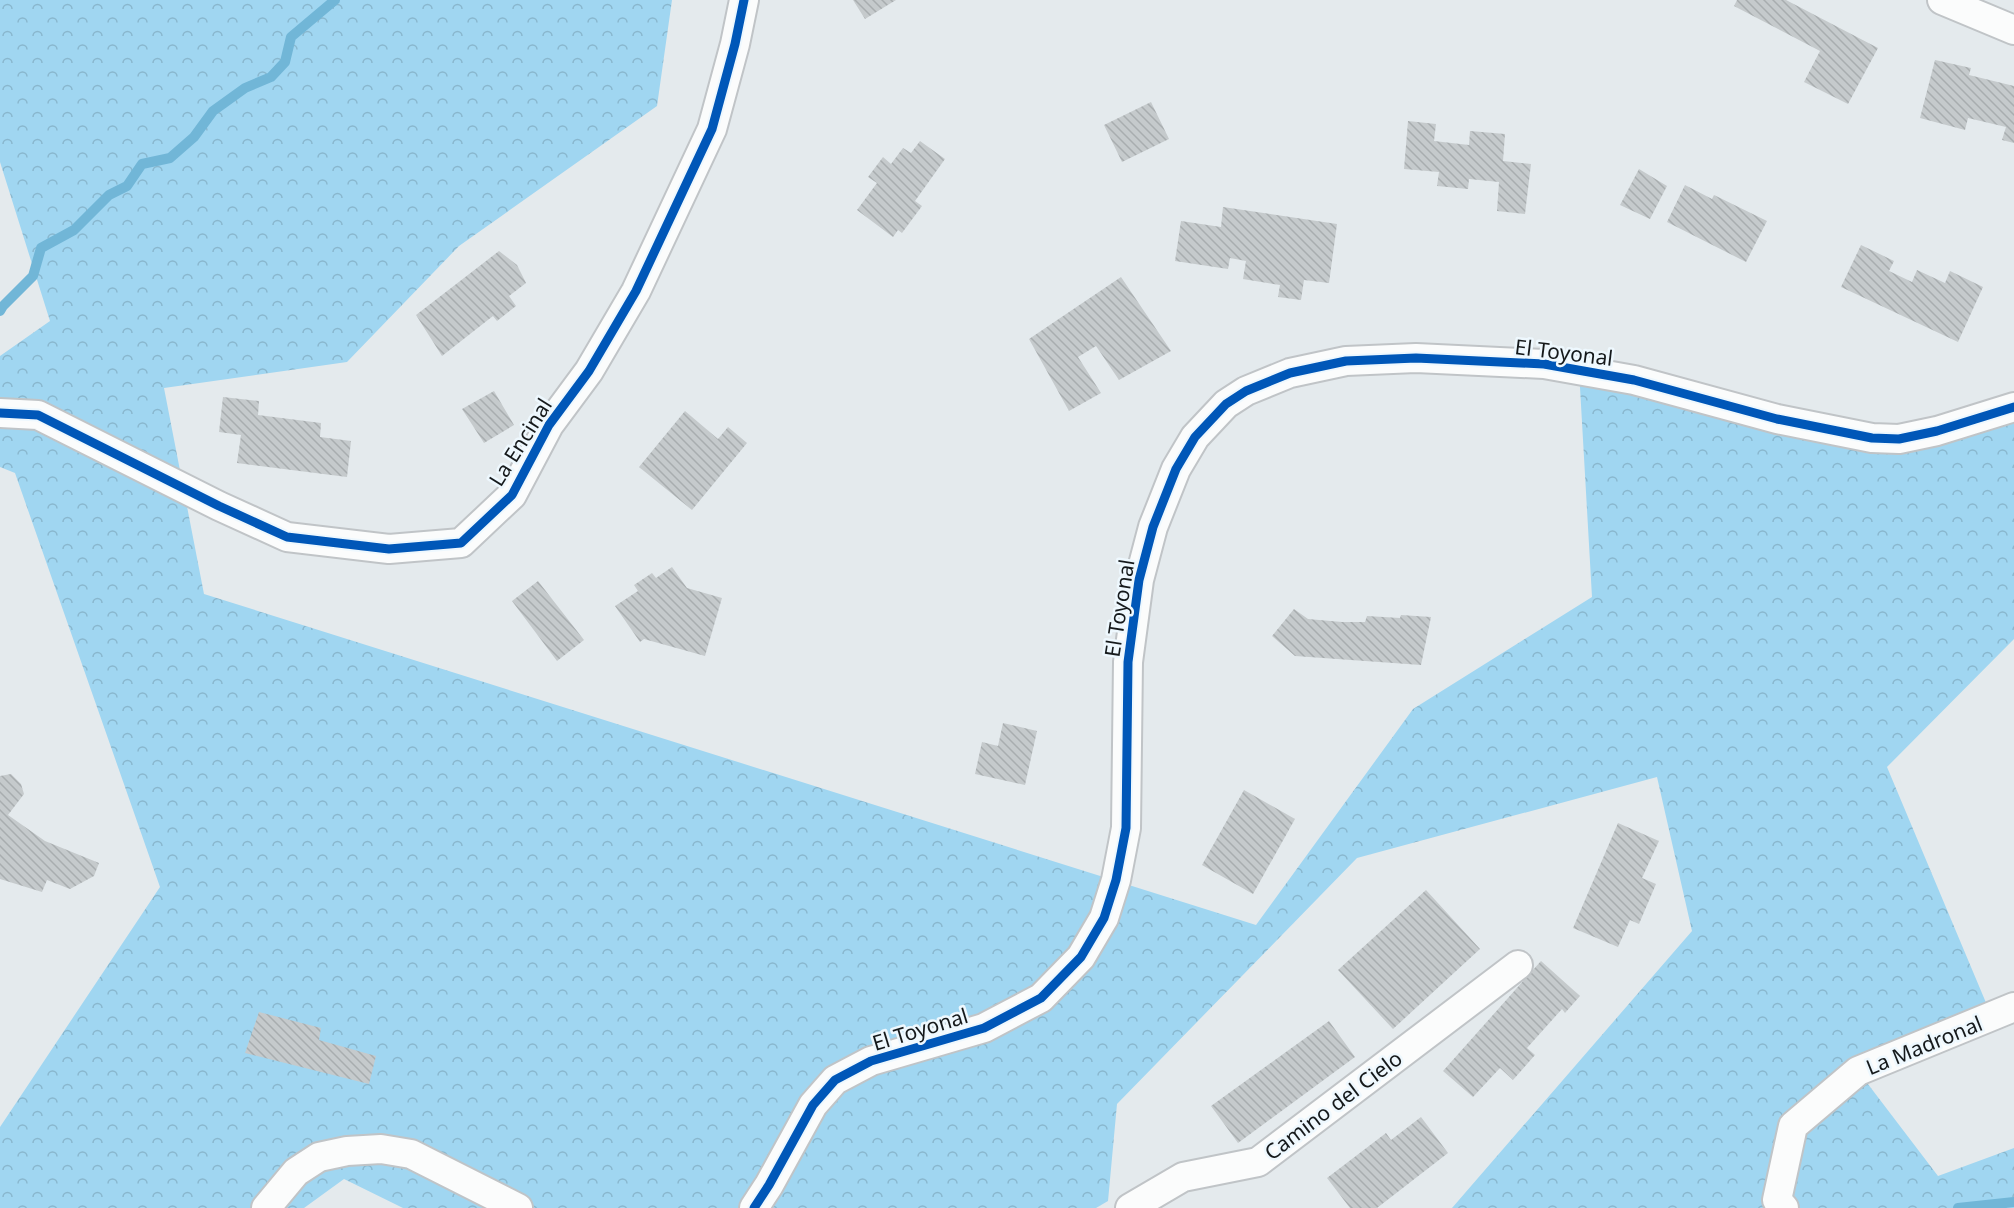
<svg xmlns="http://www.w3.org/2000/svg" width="2014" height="1208" viewBox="0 0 2014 1208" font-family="'Noto Sans',sans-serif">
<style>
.forest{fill:url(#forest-crowns)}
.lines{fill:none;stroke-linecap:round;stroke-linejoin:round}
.stream{stroke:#71b6d7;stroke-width:10}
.building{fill:url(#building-back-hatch)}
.street-casing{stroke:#c0c4c7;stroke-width:32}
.street{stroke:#fbfcfc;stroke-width:28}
.cycleway-casing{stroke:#eef8fe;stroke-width:13}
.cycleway{stroke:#0057b8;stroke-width:9}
.labels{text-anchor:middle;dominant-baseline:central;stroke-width:5;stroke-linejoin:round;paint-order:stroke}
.street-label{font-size:21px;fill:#15191b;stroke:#eef8fe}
</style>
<defs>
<pattern id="forest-crowns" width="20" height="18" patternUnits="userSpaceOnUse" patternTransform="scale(1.5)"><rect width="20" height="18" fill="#a0d6f1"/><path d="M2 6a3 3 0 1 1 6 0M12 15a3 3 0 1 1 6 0" fill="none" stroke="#89b7ce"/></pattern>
<pattern id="building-back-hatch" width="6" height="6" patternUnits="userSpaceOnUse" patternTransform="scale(1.5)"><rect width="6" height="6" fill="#c5cacc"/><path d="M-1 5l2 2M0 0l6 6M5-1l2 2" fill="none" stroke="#a8adaf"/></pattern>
</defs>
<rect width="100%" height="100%" fill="#e4eaed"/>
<path class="forest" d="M0,0H672L657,106L459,246L347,362L164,388L204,594L1256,925L1413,709L1592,597L1579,370L1872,438L2014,407V639L1887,767L1992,1017L1858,1071L1938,1176L2014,1148V1208H1452L1692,931L1657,777L1357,858L1117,1104L1108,1201L1096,1208H403L344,1179L304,1208H0V1127L160,887L15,473L0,467V356L50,321L0,162Z"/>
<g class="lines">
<path class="stream" d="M0,311L3,306L33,276L41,248L74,230L109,195L127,186L142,164L170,158L194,137L213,111L245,88L271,77L285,62L291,37L335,0
M1958,1208L2014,1202"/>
</g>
<path class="building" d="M853,0H896L865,19Z
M1737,0H1786L1878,48L1848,104L1804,82L1820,51L1734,6Z
M1935,60L1971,68L1969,75L2014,86V143L2002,140L2006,127L1968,118L1965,130L1920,118Z
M1151,102L1169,139L1122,162L1104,125Z
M1408,121L1436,124L1434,141L1469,145L1470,131L1505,134L1503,161L1531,164L1525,214L1497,211L1499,182L1469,179L1468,189L1437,186L1439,172L1404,169Z
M920,141L945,159L915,201L922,206L902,233L898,230L893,237L857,210L877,183L868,177L883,157L891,164L903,148L911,153Z
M1639,169L1667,186L1650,219L1620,205Z
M1685,185L1712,199L1714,195L1767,221L1746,262L1667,222Z
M1223,207L1337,224L1329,283L1304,280L1301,300L1278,297L1280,285L1243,279L1246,261L1230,258L1228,269L1175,261L1181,221L1221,227Z
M1861,245L1894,261L1889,271L1912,282L1917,270L1945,283L1950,271L1983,287L1958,342L1841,287Z
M499,251L517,265L526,283L509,296L516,306L497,321L493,316L442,356L416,315Z
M1121,277L1171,351L1119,380L1096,346L1078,357L1101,393L1069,411L1029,339Z
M494,391L514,425L484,443L462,409Z
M223,397L259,401L258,415L321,423L320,437L351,441L347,477L237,463L241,435L219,432Z
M685,411L718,439L728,427L747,443L692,510L639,467Z
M672,567L687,588L722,598L705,656L644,639L640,642L615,606L638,591L634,585L652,573L656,578Z
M538,581L584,640L557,661L512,601Z
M1294,609L1308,619L1342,622H1365L1367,616L1400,618L1401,615L1431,617L1421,665L1295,656L1272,636Z
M1003,723L1037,731L1025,785L975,774L982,742L998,746Z
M11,774L21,784L24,794L8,815L45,841L99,863L94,876L70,889L47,880L42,892L0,879V776Z
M1244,790L1295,819L1253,894L1202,865Z
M1618,823L1659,841L1642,878L1656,884L1639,924L1630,920L1618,947L1573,928Z
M1426,890L1480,949L1393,1029L1338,970Z
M1541,961L1580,996L1565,1013L1562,1009L1527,1048L1535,1055L1513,1080L1500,1068L1473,1097L1443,1071Z
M259,1012L321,1028L319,1040L376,1056L369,1084L245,1053Z
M1329,1021L1355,1057L1238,1143L1211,1106Z
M1421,1117L1448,1153L1377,1208H1350L1327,1178L1386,1133L1391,1140Z"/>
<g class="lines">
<defs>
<path id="street" d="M1942,0L2014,30
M0,413L38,415L219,506L287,537L389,549L461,543L512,495L549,425L589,371L636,291L712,129L735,44L744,0
M266,1208L296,1172L319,1157L347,1151L381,1149L411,1154L518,1208
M754,1208L769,1185L813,1105L835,1080L871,1061L984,1028L1041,998L1081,957L1104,918L1116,880L1126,828L1128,662L1139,580L1153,527L1176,469L1195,437L1226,404L1246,391L1290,373L1346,361L1416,358L1544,364L1634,380L1777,419L1872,438L1899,439L1937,431L2014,407
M1130,1208L1183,1177L1258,1162L1518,965
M1784,1208L1777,1200L1793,1126L1858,1071L2014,1007"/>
</defs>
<use href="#street" class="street-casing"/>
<use href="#street" class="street"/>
<defs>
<path id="cycleway" d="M0,413L38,415L219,506L287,537L389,549L461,543L512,495L549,425L589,371L636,291L712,129L735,44L744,0
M754,1208L769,1185L813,1105L835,1080L871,1061L984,1028L1041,998L1081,957L1104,918L1116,880L1126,828L1128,662L1139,580L1153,527L1176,469L1195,437L1226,404L1246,391L1290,373L1346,361L1416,358L1544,364L1634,380L1777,419L1872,438L1899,439L1937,431L2014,407"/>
</defs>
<use href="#cycleway" class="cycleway-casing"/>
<use href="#cycleway" class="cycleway"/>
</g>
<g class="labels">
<g class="street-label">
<text transform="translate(1564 352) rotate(7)">El Toyonal</text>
<text transform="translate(520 442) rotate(-58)">La Encinal</text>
<text transform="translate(1119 608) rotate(-81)">El Toyonal</text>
<text transform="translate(920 1029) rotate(-17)">El Toyonal</text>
<text transform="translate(1924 1045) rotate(-22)">La Madronal</text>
<text transform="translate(1333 1105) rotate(-37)">Camino del Cielo</text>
</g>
</g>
</svg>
